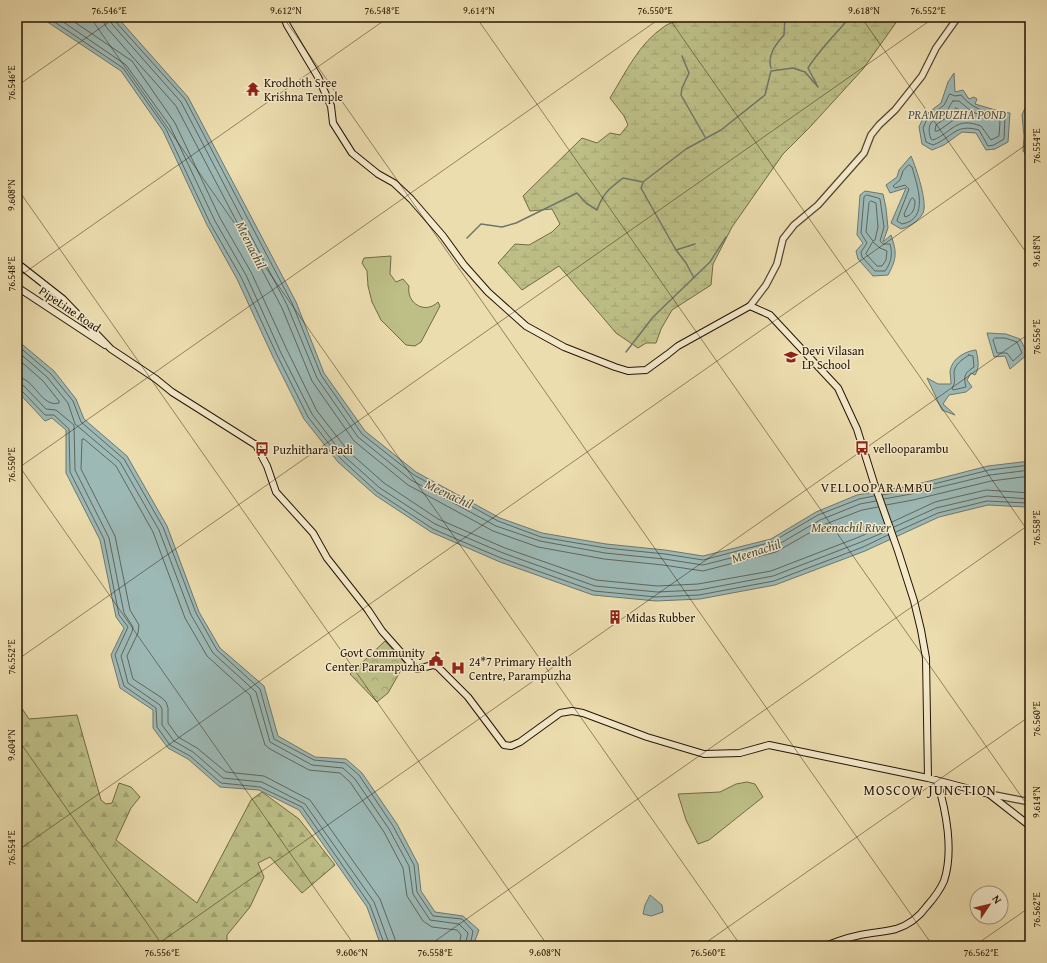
<svg xmlns="http://www.w3.org/2000/svg" width="1047" height="963" viewBox="0 0 1047 963" font-family="'Gentium Book Plus',serif">
<style>
.grass{fill:#bdbf87;stroke:#706a44}
.forest{fill:url(#forest-firs);stroke:#706a44}
.wetland{fill:url(#wetland-marsh);stroke:#706a44}
.park{fill:url(#park-crowns);stroke:#706a44}
.water{fill:#9db9b6;stroke:#6d776d}
.lines{fill:none;stroke-linecap:round;stroke-linejoin:round}
.shore{stroke:#60665b;stroke-width:1}
.stream{stroke:#6d776d;stroke-width:1.5}
.tertiary-casing{stroke:#56462c;stroke-width:8}
.secondary-casing{stroke:#241400;stroke-width:8}
.tertiary{stroke:#f3e9cb;stroke-width:5.5}
.secondary{stroke:#f3e9cb;stroke-width:6}
.ticks{fill:none;stroke:#241400;stroke-width:1;stroke-opacity:0.45}
.labels{text-anchor:middle;dominant-baseline:central;stroke-width:3;stroke-linejoin:round;paint-order:stroke}
.poi-label{font-size:12px;fill:#241400;stroke:#f3e9cb;text-anchor:start}
.street-label{font-size:12px;fill:#241400;stroke:#f3e9cb}
.water-label{font-size:13px;font-style:italic;fill:#4e4e40;stroke:#f3e9cb}
.neighbourhood-label{font-size:13px;letter-spacing:1px;fill:#241400;stroke:#f3e9cb}
.quarter-label{font-size:14px;letter-spacing:1px;fill:#241400;stroke:#f3e9cb}
.neatline{fill:none;stroke:#241400;stroke-width:1.5}
.ticks-label{font-size:10px;text-anchor:middle;fill:#241400}
</style>
<defs>
<pattern id="forest-firs" width="22" height="20" patternUnits="userSpaceOnUse"><rect width="22" height="20" fill="#bdbf87"/><path d="M5 1l3.5 6h-7zM16 11l3.5 6h-7z" fill="#a2a373"/></pattern>
<pattern id="wetland-marsh" width="20" height="14" patternUnits="userSpaceOnUse"><rect width="20" height="14" fill="#bdbf87"/><path d="M1 5h8M5 5V1M11 12h8M15 12V8" fill="none" stroke="#a2a373"/></pattern>
<pattern id="park-crowns" width="20" height="18" patternUnits="userSpaceOnUse"><rect width="20" height="18" fill="#bdbf87"/><path d="M2 6a3 3 0 1 1 6 0M12 15a3 3 0 1 1 6 0" fill="none" stroke="#a2a373"/></pattern>
</defs>
<rect width="100%" height="100%" fill="#ecddaf"/>
<filter id="stains"><feTurbulence type="fractalNoise" baseFrequency=".005" numOctaves="4"/><feColorMatrix values="0 0 0 0 .2 0 0 0 0 .09 0 0 0 0 .02 0 0 0 .5 -.17"/></filter>
<radialGradient id="worn" r=".72"><stop offset=".6" stop-color="#630" stop-opacity="0"/><stop offset="1" stop-color="#630" stop-opacity=".3"/></radialGradient>
<path class="grass" d="M391,256L390,274L396,282L403,279L409,286C406,303 425,315 438,302L440,306L421,342L415,346L406,345L381,320L372,302L368,286L367,271L362,263L364,258Z
M747,782L755,784L763,797L709,840L698,844L686,820L678,794L720,792L736,784Z"/>
<path class="forest" d="M17,701L29,719L77,715L101,800L106,804L112,803L119,783L131,787L140,797L131,808L116,840L197,903L251,800L262,792L299,819L335,865L302,893L270,857L258,863L264,877L250,907L227,935V946H17Z"/>
<path class="wetland" d="M692,17H900L863,69L810,127L783,154L732,227L713,264L711,285L672,310L661,329L656,343H646L638,348L616,333L559,266L522,290L498,263L515,244L529,245L552,232L560,224L552,209L530,211L523,196L582,138L597,143L610,133L620,135L628,125L624,116L610,98C626,72 639,43 665,26C672,21 684,21 692,17Z"/>
<path class="park" d="M385,641L405,663L388,693L377,702L350,674Z"/>
<path class="water" d="M40,17H117L188,97L296,302L324,373L365,431L416,472L500,518L542,533L606,544L665,550L703,556L771,539L816,512L857,495L910,486L988,466L1030,461V510L1026,507L988,505L939,517L865,551L775,585L700,599L656,601L593,595L500,562L431,532L375,495L338,462L304,419L273,357L237,279L207,225L163,131L121,71Z
M954,73L955,92L963,90L969,99L974,97L977,99L975,104L1002,112L1010,113L1008,142L995,149L986,150L976,133L962,132L944,145L932,150L922,144L919,127L924,116L941,103L948,82Z
M1030,100V159L1023,151L1024,136L1022,115L1028,101Z
M911,156C916,167 928,203 923,213C919,221 909,227 901,229L891,223L906,188L890,193L886,185L897,177L899,170Z
M865,191L883,194L886,208L888,228L883,242L891,235C897,253 897,258 888,275L873,276L858,259L856,251L863,243L857,235L860,195Z
M987,333L1006,334L1020,339L1028,354L1010,369L1005,356L994,357Z
M17,340L54,371L76,399L84,419L127,456L167,526L199,612L220,648L264,686L278,736L315,757L346,759L362,773L397,824L418,864L421,891L435,912L463,916L479,930L473,946H381L367,907L299,810L259,790L220,787L188,759L168,748L153,728V710L120,688L111,655L124,628L116,617L100,540L66,473V430L52,418L45,421L17,391Z
M976,350C978,358 980,368 975,375L971,373L967,380L972,387L966,392L949,395L943,404L955,415L942,410L927,378L938,384H951C951,379 950,375 950,371C952,358 966,351 976,350Z
M650,895L662,905L663,912L651,916L643,914L645,905Z"/>
<g class="lines">
<path class="shore" d="M47,17L123,68L166,129L210,223L241,277L277,355L308,417L341,459L377,492L433,529L501,558L594,591L656,597L699,595L774,581L863,547L888,535
M56,17L126,65L170,126L215,221L246,275L281,353L312,414L344,456L380,488L435,524L503,553L595,586L657,592L699,590L773,576L861,542L887,531
M67,17L132,61L175,123L220,218L251,272L287,350L317,411L349,452L384,483L438,519L505,548L596,580L657,586L698,584L771,571L859,537L885,525
M103,17L104,23L107,28L176,106L282,308L312,381L354,441L408,485L493,531L538,547L604,559L663,565L703,571L776,552L823,525L862,510L878,507
M109,17L112,24L181,102L287,305L317,378L358,437L411,480L496,526L540,541L605,553L664,559L703,565L774,547L820,520L860,504L876,501
M114,17L115,21L185,99L292,303L321,375L362,434L414,475L498,521L541,537L606,548L665,554L703,560L772,542L818,515L859,499L874,496
M950,94L955,96L961,95C972,109 987,113 1005,116L1004,139L994,145L988,146L979,130C955,123 952,138 933,145L926,142L923,128L927,119L944,105Z
M953,101H959L972,112L1000,121L999,136L991,140L981,126C955,116 952,133 933,140L931,139C924,119 938,120 948,109C950,106 951,103 953,101Z
M1030,107C1024,120 1028,134 1028,150L1030,153
M956,108L964,113V116L955,119L938,131H935L936,125L950,115Z
M909,165L912,167C917,185 930,219 902,224L897,221V220L909,189L905,185L895,188L893,186L900,180L903,171Z
M867,195L878,198L880,199L884,227L880,241L883,244H890C893,254 891,263 885,271H875L862,257L861,252L867,243L861,233L864,197Z
M913,198L915,201C915,208 913,215 905,217L904,214L911,199Z
M871,201L876,203L878,227L875,240L873,241L866,232L869,203Z
M873,242L880,248L887,251L886,260L882,266H877L866,254Z
M995,338H1005L1017,342L1022,353L1013,361L1007,353H997L993,340Z
M17,345L51,374L73,401L81,422L124,459L163,527L196,613L217,650L260,689L274,739L314,760L345,763L359,775L393,826L414,865L417,892L433,916L462,919L473,931L470,946
M17,351L47,377L68,403L75,424L120,462L159,530L191,615L213,653L256,692L270,742L312,765L343,768L355,779L389,829L409,866L413,894L430,920L459,924L468,933L465,946
M969,355L973,356L974,367C965,373 963,375 966,387L953,390L952,388C956,383 954,378 954,372C955,364 963,359 969,355Z
M17,358L43,381L59,401V403C41,408 35,378 17,377
M17,383L24,386L46,409L56,410L74,425L75,470L109,538L124,613L133,627L132,632L121,656L128,683L160,705L162,709V725L174,741L193,752L223,778L262,782L305,804L374,902L390,946
M17,389L21,390L45,415H54L69,429L70,472L104,539L119,615L128,627L115,655L124,686L156,708L157,727L170,745L190,756L221,783L260,787L302,807L370,905L385,946
M882,495L910,490L989,470L1030,465
M884,499L911,494L990,475L1030,470
M886,505L913,500L991,481L1030,476
M892,522L935,502L986,490L1030,493
M894,527L936,508L987,496L1030,499
M896,532L938,513L987,501L1026,503L1030,505
M396,946L395,939L380,899L310,800L264,776L226,772L197,748L178,737L168,723V708L166,702L162,698L133,679L127,656L138,633L139,625L130,610L115,536L81,469L82,439H84L116,466L153,532L185,618L207,656L250,695L265,745L270,749L309,770L340,773L350,782L384,832L403,868L407,896L423,921L432,927L457,930L461,935L459,946"/>
<path class="stream" d="M682,56L689,73L682,88L681,95L705,137
M771,68C767,55 776,44 784,35L785,17
M643,183L641,188L646,197L676,250L695,244
M467,238L481,224L502,227L516,223L577,193L586,203L597,210C603,193 610,188 623,178L643,182L686,149L721,130L765,95L771,71L793,68L805,72L818,87L808,68C820,49 836,34 850,17
M676,250L686,263L694,278
M626,352L653,317L710,262L726,237"/>
<defs>
<path id="tertiary" d="M750,306L766,285L777,264L783,239L794,225L818,205L864,153L871,135L879,125L895,110L922,76L936,48L958,17
M989,794L1030,802"/>
<path id="secondary" d="M284,17L287,25L318,77L331,106L333,123L352,153L378,174L394,183L411,199L443,236L464,265L488,292L526,326L564,347L615,367L628,371L646,370L668,354L678,346L750,306L770,315L838,388L857,429L874,483L898,551L914,601L921,630L926,658L928,778
M17,263L63,299L111,349L156,379L172,392L256,445L267,466L276,492L313,533L327,558L368,610L382,631L413,666L417,669L433,665L437,666L468,697L504,745L511,746L520,742L560,713L572,711L583,713L647,737L704,754L740,753L769,745L928,778L989,794L1030,826
M17,287L105,345
M825,946C840,940 855,935 872,933C880,932 888,931 896,929C909,925 919,917 927,906C934,898 940,890 944,881C954,851 946,810 937,781"/>
</defs>
<use href="#tertiary" class="tertiary-casing"/>
<use href="#secondary" class="secondary-casing"/>
<use href="#tertiary" class="tertiary"/>
<use href="#secondary" class="secondary"/>
</g>
<path class="ticks" d="M90,17L741,946M283,17L933,946M476,17L1030,809M668,17L1030,534M861,17L1030,258M17,86L116,17M17,188L548,946M17,278L389,17M17,463L355,946M17,469L662,17M17,660L935,17M17,738L163,946M17,851L1030,142M155,946L1030,333M428,946L1030,524M701,946L1030,716M974,946L1030,907"/>
<defs>
<symbol id="temple-bare" viewBox="-9 -9 18 18"><path d="M0-6L5-2H3V0L6.5 2.5H4V6H1.5V3h-3V6H-4V2.5H-6.5L-3 0V-2H-5Z" fill="#8f2418" stroke="#f3e9cb" stroke-width="2.5" paint-order="stroke"/></symbol>
<symbol id="school-bare" viewBox="-9 -9 18 18"><path d="M0-5L7-2L0 1L-7-2ZM-4 1L0 2.5L4 1V4Q0 6-4 4Z" fill="#8f2418" stroke="#f3e9cb" stroke-width="2.5" paint-order="stroke"/></symbol>
<symbol id="bus-bare" viewBox="-9 -9 18 18"><path d="M-5-6H5V4H4V6H2V4H-2V6H-4V4H-5ZM-3.5-4V0h7V-4ZM-3.5 1.2v1.5H-2V1.2ZM2 1.2v1.5H3.5V1.2Z" fill="#8f2418" stroke="#f3e9cb" stroke-width="2.5" paint-order="stroke"/></symbol>
<symbol id="building-bare" viewBox="-9 -9 18 18"><path d="M-4-6H4V6H1V3H-1V6H-4ZM-2.5-4.3h1.7v1.8h-1.7ZM.8-4.3h1.7v1.8H.8ZM-2.5-1h1.7V.8h-1.7ZM.8-1h1.7V.8H.8Z" fill="#8f2418" stroke="#f3e9cb" stroke-width="2.5" paint-order="stroke"/></symbol>
<symbol id="civic-bare" viewBox="-9 -9 18 18"><path d="M-.6-6.5H3V-4.5H.6V-3L4-1V1h2V6H-6V1h2V-1L-.6-3ZM-1.2 2.5V6h2.4V2.5Z" fill="#8f2418" stroke="#f3e9cb" stroke-width="2.5" paint-order="stroke"/></symbol>
<symbol id="hospital-bare" viewBox="-9 -9 18 18"><path d="M-5-5h3v3.5h4V-5h3V5h-3V1.5h-4V5h-3Z" fill="#8f2418" stroke="#f3e9cb" stroke-width="2.5" paint-order="stroke"/></symbol>
</defs>
<g fill-rule="evenodd">
<use href="#temple-bare" x="243" y="79" width="20" height="20"/>
<use href="#school-bare" x="781" y="347" width="20" height="20"/>
<use href="#bus-bare" x="852" y="438" width="20" height="20"/>
<use href="#bus-bare" x="252" y="439" width="20" height="20"/>
<use href="#building-bare" x="605" y="607" width="20" height="20"/>
<use href="#civic-bare" x="426" y="649" width="20" height="20"/>
<use href="#hospital-bare" x="448" y="658" width="20" height="20"/>
</g>
<g class="labels">
<g class="poi-label">
<text x="264" y="82">Krodhoth Sree<tspan x="264" dy="14">Krishna Temple</tspan></text>
<text x="802" y="350">Devi Vilasan<tspan x="802" dy="14">LP School</tspan></text>
<text x="873" y="448">vellooparambu</text>
<text x="273" y="449">Puzhithara Padi</text>
<text x="626" y="617">Midas Rubber</text>
<text x="425" y="652" text-anchor="end">Govt Community<tspan x="425" dy="14">Center Parampuzha</tspan></text>
<text x="469" y="661">24*7 Primary Health<tspan x="469" dy="14">Centre, Parampuzha</tspan></text>
</g>
<g class="street-label">
<text transform="translate(70 309) rotate(34)">PipeLine Road</text>
</g>
<g class="water-label">
<text x="957" y="114">PRAMPUZHA POND</text>
<text transform="translate(251 245) rotate(63)">Meenachil</text>
<text transform="translate(449 494) rotate(25)">Meenachil</text>
<text x="851" y="527">Meenachil River</text>
<text transform="translate(756 551) rotate(-18)">Meenachil</text>
</g>
<g class="neighbourhood-label">
<text x="877" y="487">VELLOOPARAMBU</text>
</g>
<g class="quarter-label">
<text x="930" y="790">MOSCOW JUNCTION</text>
</g>
</g>
<rect width="1047" height="963" fill="none" stroke="#ecddaf" stroke-width="44"/>
<g transform="translate(989 905) rotate(55)"><circle r="19" fill="#f3e9cb" stroke="#a0947a"/>
<path d="M0-3L7 15L0 10L-7 15Z" fill="#8f2418"/>
<text y="-6" font-size="11" font-weight="bold" text-anchor="middle" fill="#241400">N</text>
</g>
<rect x="22" y="22" width="1003" height="919" class="neatline"/>
<g class="ticks-label">
<text x="109" y="14">76.546°E</text>
<text x="286" y="14">9.612°N</text>
<text x="382" y="14">76.548°E</text>
<text x="479" y="14">9.614°N</text>
<text x="655" y="14">76.550°E</text>
<text x="864" y="14">9.618°N</text>
<text x="928" y="14">76.552°E</text>
<text transform="translate(11 83) rotate(-90)" y="4">76.546°E</text>
<text transform="translate(1036 146) rotate(-90)" y="4">76.554°E</text>
<text transform="translate(11 195) rotate(-90)" y="4">9.608°N</text>
<text transform="translate(1036 251) rotate(-90)" y="4">9.618°N</text>
<text transform="translate(11 274) rotate(-90)" y="4">76.548°E</text>
<text transform="translate(1036 337) rotate(-90)" y="4">76.556°E</text>
<text transform="translate(11 465) rotate(-90)" y="4">76.550°E</text>
<text transform="translate(1036 528) rotate(-90)" y="4">76.558°E</text>
<text transform="translate(11 657) rotate(-90)" y="4">76.552°E</text>
<text transform="translate(1036 719) rotate(-90)" y="4">76.560°E</text>
<text transform="translate(11 745) rotate(-90)" y="4">9.604°N</text>
<text transform="translate(1036 802) rotate(-90)" y="4">9.614°N</text>
<text transform="translate(11 848) rotate(-90)" y="4">76.554°E</text>
<text transform="translate(1036 910) rotate(-90)" y="4">76.562°E</text>
<text x="162" y="956">76.556°E</text>
<text x="352" y="956">9.606°N</text>
<text x="435" y="956">76.558°E</text>
<text x="545" y="956">9.608°N</text>
<text x="708" y="956">76.560°E</text>
<text x="981" y="956">76.562°E</text>
</g>
<rect width="100%" height="100%" filter="url(#stains)"/>
<rect width="100%" height="100%" fill="url(#worn)"/>
</svg>
